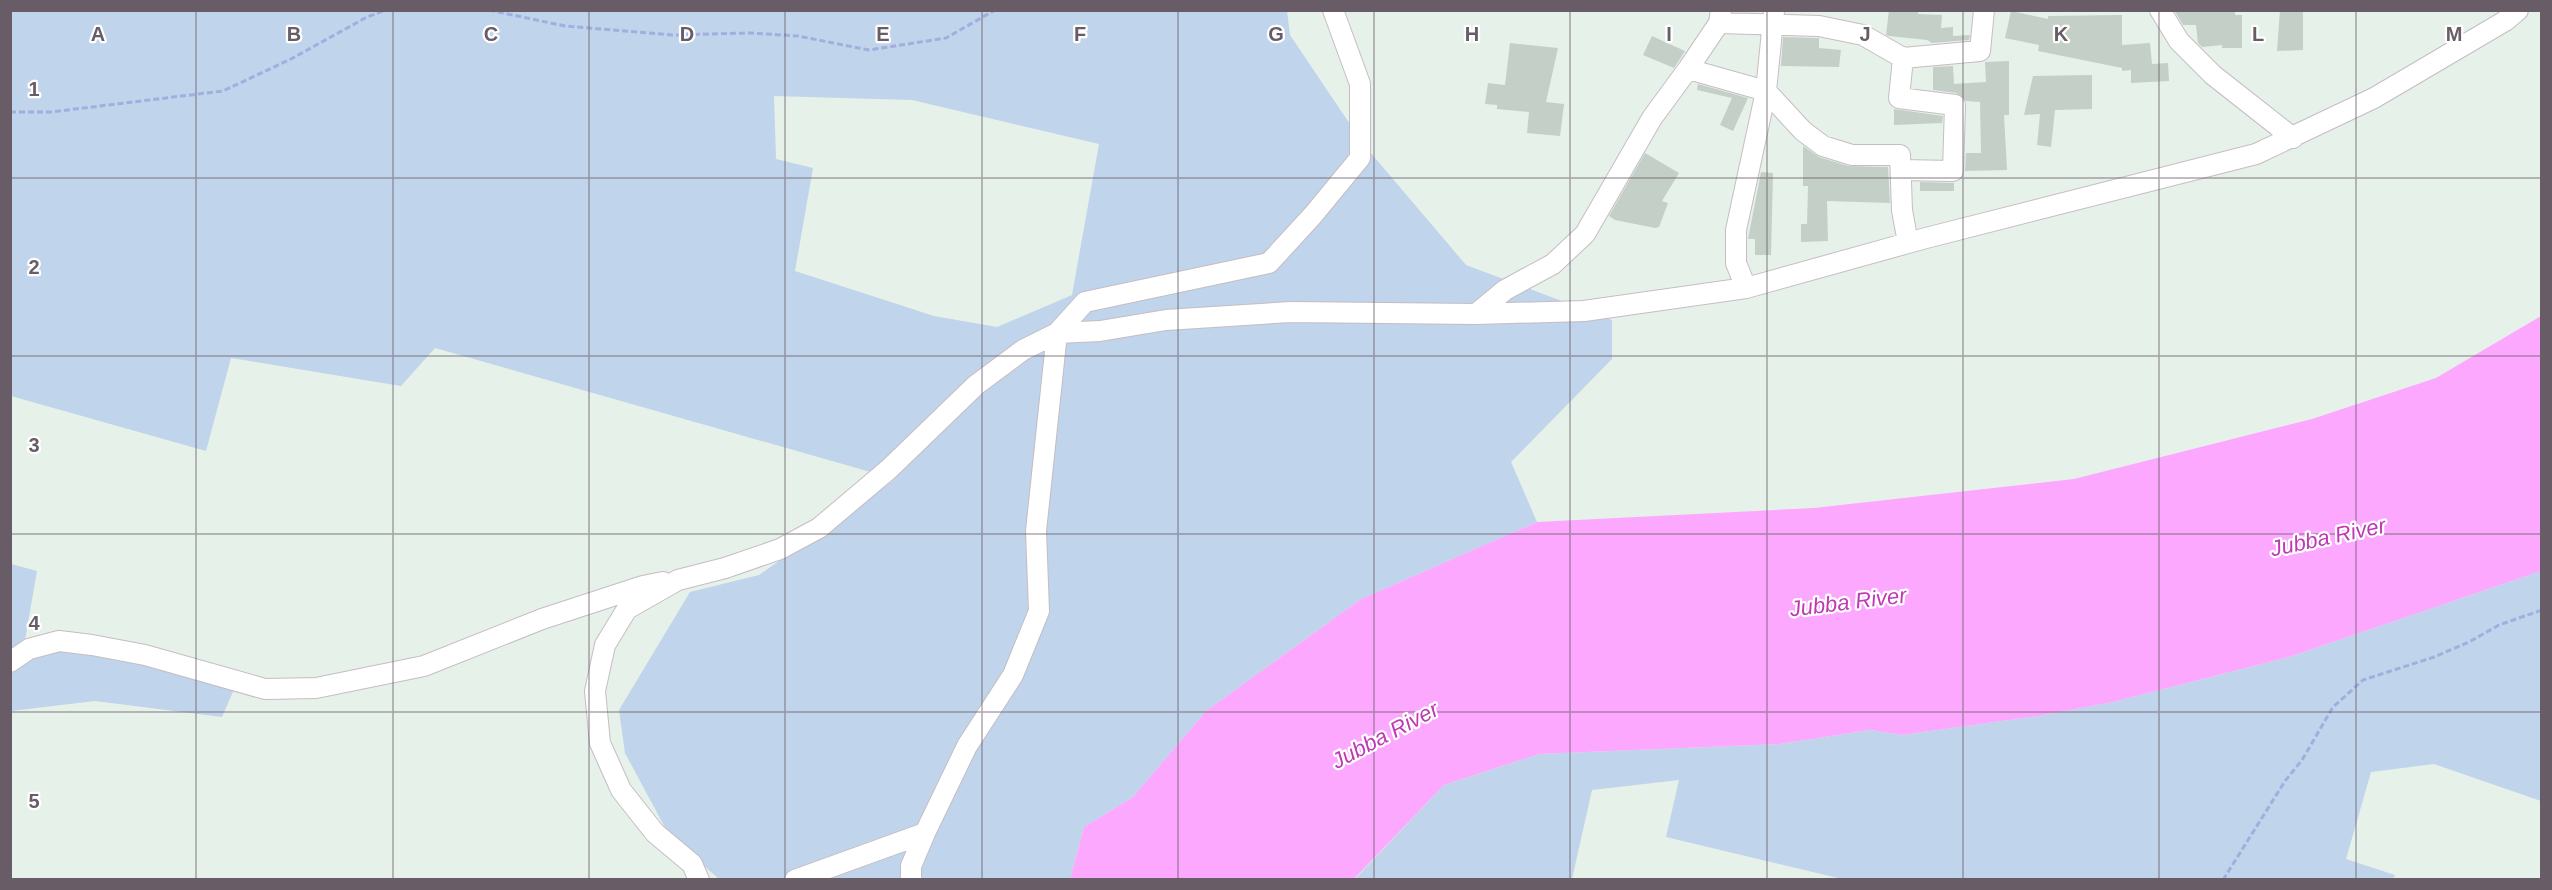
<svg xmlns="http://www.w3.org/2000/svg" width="2552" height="890" viewBox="0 0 2552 890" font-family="Helvetica,sans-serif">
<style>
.green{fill:#c0d4eb;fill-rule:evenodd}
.water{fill:#fda8ff}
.building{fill:#c4cfc7}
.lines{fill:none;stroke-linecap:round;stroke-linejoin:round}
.minor-casing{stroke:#c5bdc4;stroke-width:22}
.path{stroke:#a2aede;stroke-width:3;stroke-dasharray:6 3;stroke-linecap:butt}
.minor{stroke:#fff;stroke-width:20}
.grid{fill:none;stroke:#685d67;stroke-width:1.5;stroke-opacity:0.55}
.labels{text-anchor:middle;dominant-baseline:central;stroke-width:4.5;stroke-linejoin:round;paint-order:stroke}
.water-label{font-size:22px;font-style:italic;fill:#bd39b6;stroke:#fff}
.grid-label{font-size:20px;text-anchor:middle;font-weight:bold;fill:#685d67;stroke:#fff;stroke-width:4.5;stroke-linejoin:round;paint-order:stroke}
</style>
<rect width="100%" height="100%" fill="#e6f1e9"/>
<path class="green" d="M10,11H1287L1290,35L1364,145L1466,265L1612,320V359L1511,462L1537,522L1361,599L1206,711L1133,797L1084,827L1070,879H719L669,835L625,753L619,710L690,592L759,575L895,479L435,348L401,386L231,358L206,451L11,396ZM774,96L912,100L1099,144L1072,295L997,327L934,316L795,271L813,168L776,159Z
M11,564L37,571L25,640L241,673L222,717L95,701L11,711Z
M2541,571V801L2434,764L2371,772L2346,859L2395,875L2393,879H1842L1666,837L1679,780L1592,790L1572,879L1354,880L1444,785L1539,754L1780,744L1870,730L1902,735L2038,716L2113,702L2289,657Z"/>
<path class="water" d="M2541,316V571L2289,657L2113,702L2038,716L1902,735L1870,730L1780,744L1539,754L1444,785L1354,879H1070L1084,827L1133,797L1206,711L1361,599L1537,522L1814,508L2074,479L2312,419L2436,378Z"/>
<path class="building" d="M1889,10H1918V14L1942,15L1941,28L1953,27V36L1970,35L1969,40L1932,43L1927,40L1889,36L1886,35Z
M2174,10H2235V15H2242V48H2222V45L2202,47L2198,43L2196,25H2183Z
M2280,10H2303V50L2277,51Z
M2011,11L2048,19V16L2122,15V45L2150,43L2152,64L2168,63L2169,81L2131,83V70L2122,71V68L2038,51L2039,45L2005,38Z
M1652,36L1685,51L1674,68L1643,55Z
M1783,37L1819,38V48L1841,50L1839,67L1781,66Z
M1510,43L1558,48L1546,102L1564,104L1560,136L1527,133L1529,112L1497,109V105L1485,104L1488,83L1505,85Z
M2009,61V115H2004L2007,170L1965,171L1966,153H1981L1980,102L1966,101L1956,93L1933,90V67L1953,66L1954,84L1986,82L1985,62Z
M2092,75V109L2055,110L2051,147L2037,145L2040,114L2024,115L2033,76Z
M1698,84L1748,98L1733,131L1720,125L1732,98L1697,90Z
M1894,109L1943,116L1942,123L1894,125Z
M1803,146L1819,157L1848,166L1888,167L1890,203L1827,201L1828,241L1801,242V224H1807L1808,186H1803Z
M1645,153L1679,173L1662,201L1668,203L1659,227L1655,228L1615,220L1609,216Z
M1761,172L1773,173L1771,255H1755V239H1748Z
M1920,182L1954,183V191H1920Z"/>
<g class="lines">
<defs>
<path id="minor" d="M2160,10L2179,41L2213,75L2293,138
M1719,23L1819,26L1863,35L1903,58L1899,98L1955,105L1953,171L1901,170
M1903,58L1980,51L1984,10
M1688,69L1766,91L1803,131L1823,146L1852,155H1900L1902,210L1908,243
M1746,288L1736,263V230L1766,91L1774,11
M1476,314L1584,311L1746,288L1926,238L2256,154L2374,98L2505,21L2518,10
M10,662L29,649L59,641L92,645L145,655L265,689L316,688L424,666L542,619L643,586L663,582
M699,880L692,864L655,833L621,790L600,743L595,691L605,645L627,609L678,580L725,568L780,549L819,528L889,469L976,385L1023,350L1057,333L1100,331L1166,320L1291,312L1476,314L1505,290L1553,264L1585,234L1652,118L1688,69L1719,23L1721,10
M795,880L925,833
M911,880V866L925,833L967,746L1013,675L1039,611L1036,531L1057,333L1085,302L1269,263L1313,215L1360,158V84L1333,10"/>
</defs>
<use href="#minor" class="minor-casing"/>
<path class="path" d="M489,10L565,26L672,35L750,33L798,36L869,50L946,38L995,10
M10,112H51L223,91L291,59L367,17L386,10
M2223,880L2285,781L2302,760L2333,707L2363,680L2434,657L2469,642L2499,625L2542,610"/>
<use href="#minor" class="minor"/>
</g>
<path class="grid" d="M196,10V880M393,10V880M589,10V880M785,10V880M982,10V880M1178,10V880M1374,10V880M1570,10V880M1767,10V880M1963,10V880M2159,10V880M2356,10V880M10,178H2542M10,356H2542M10,534H2542M10,712H2542"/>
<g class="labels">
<g class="water-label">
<text transform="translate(2328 537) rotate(-12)">Jubba River</text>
<text transform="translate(1848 602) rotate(-7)">Jubba River</text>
<text transform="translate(1385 735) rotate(-28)">Jubba River</text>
</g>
</g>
<g class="grid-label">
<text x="98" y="41">A</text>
<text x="294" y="41">B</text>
<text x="491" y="41">C</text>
<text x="687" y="41">D</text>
<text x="883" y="41">E</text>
<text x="1080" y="41">F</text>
<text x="1276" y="41">G</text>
<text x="1472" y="41">H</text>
<text x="1669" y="41">I</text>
<text x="1865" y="41">J</text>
<text x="2061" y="41">K</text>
<text x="2258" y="41">L</text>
<text x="2454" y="41">M</text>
<text x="34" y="96">1</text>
<text x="34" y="274">2</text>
<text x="34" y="452">3</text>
<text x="34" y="630">4</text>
<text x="34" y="808">5</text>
</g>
<rect width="2552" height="890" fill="none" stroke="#685d67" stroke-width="24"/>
</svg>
